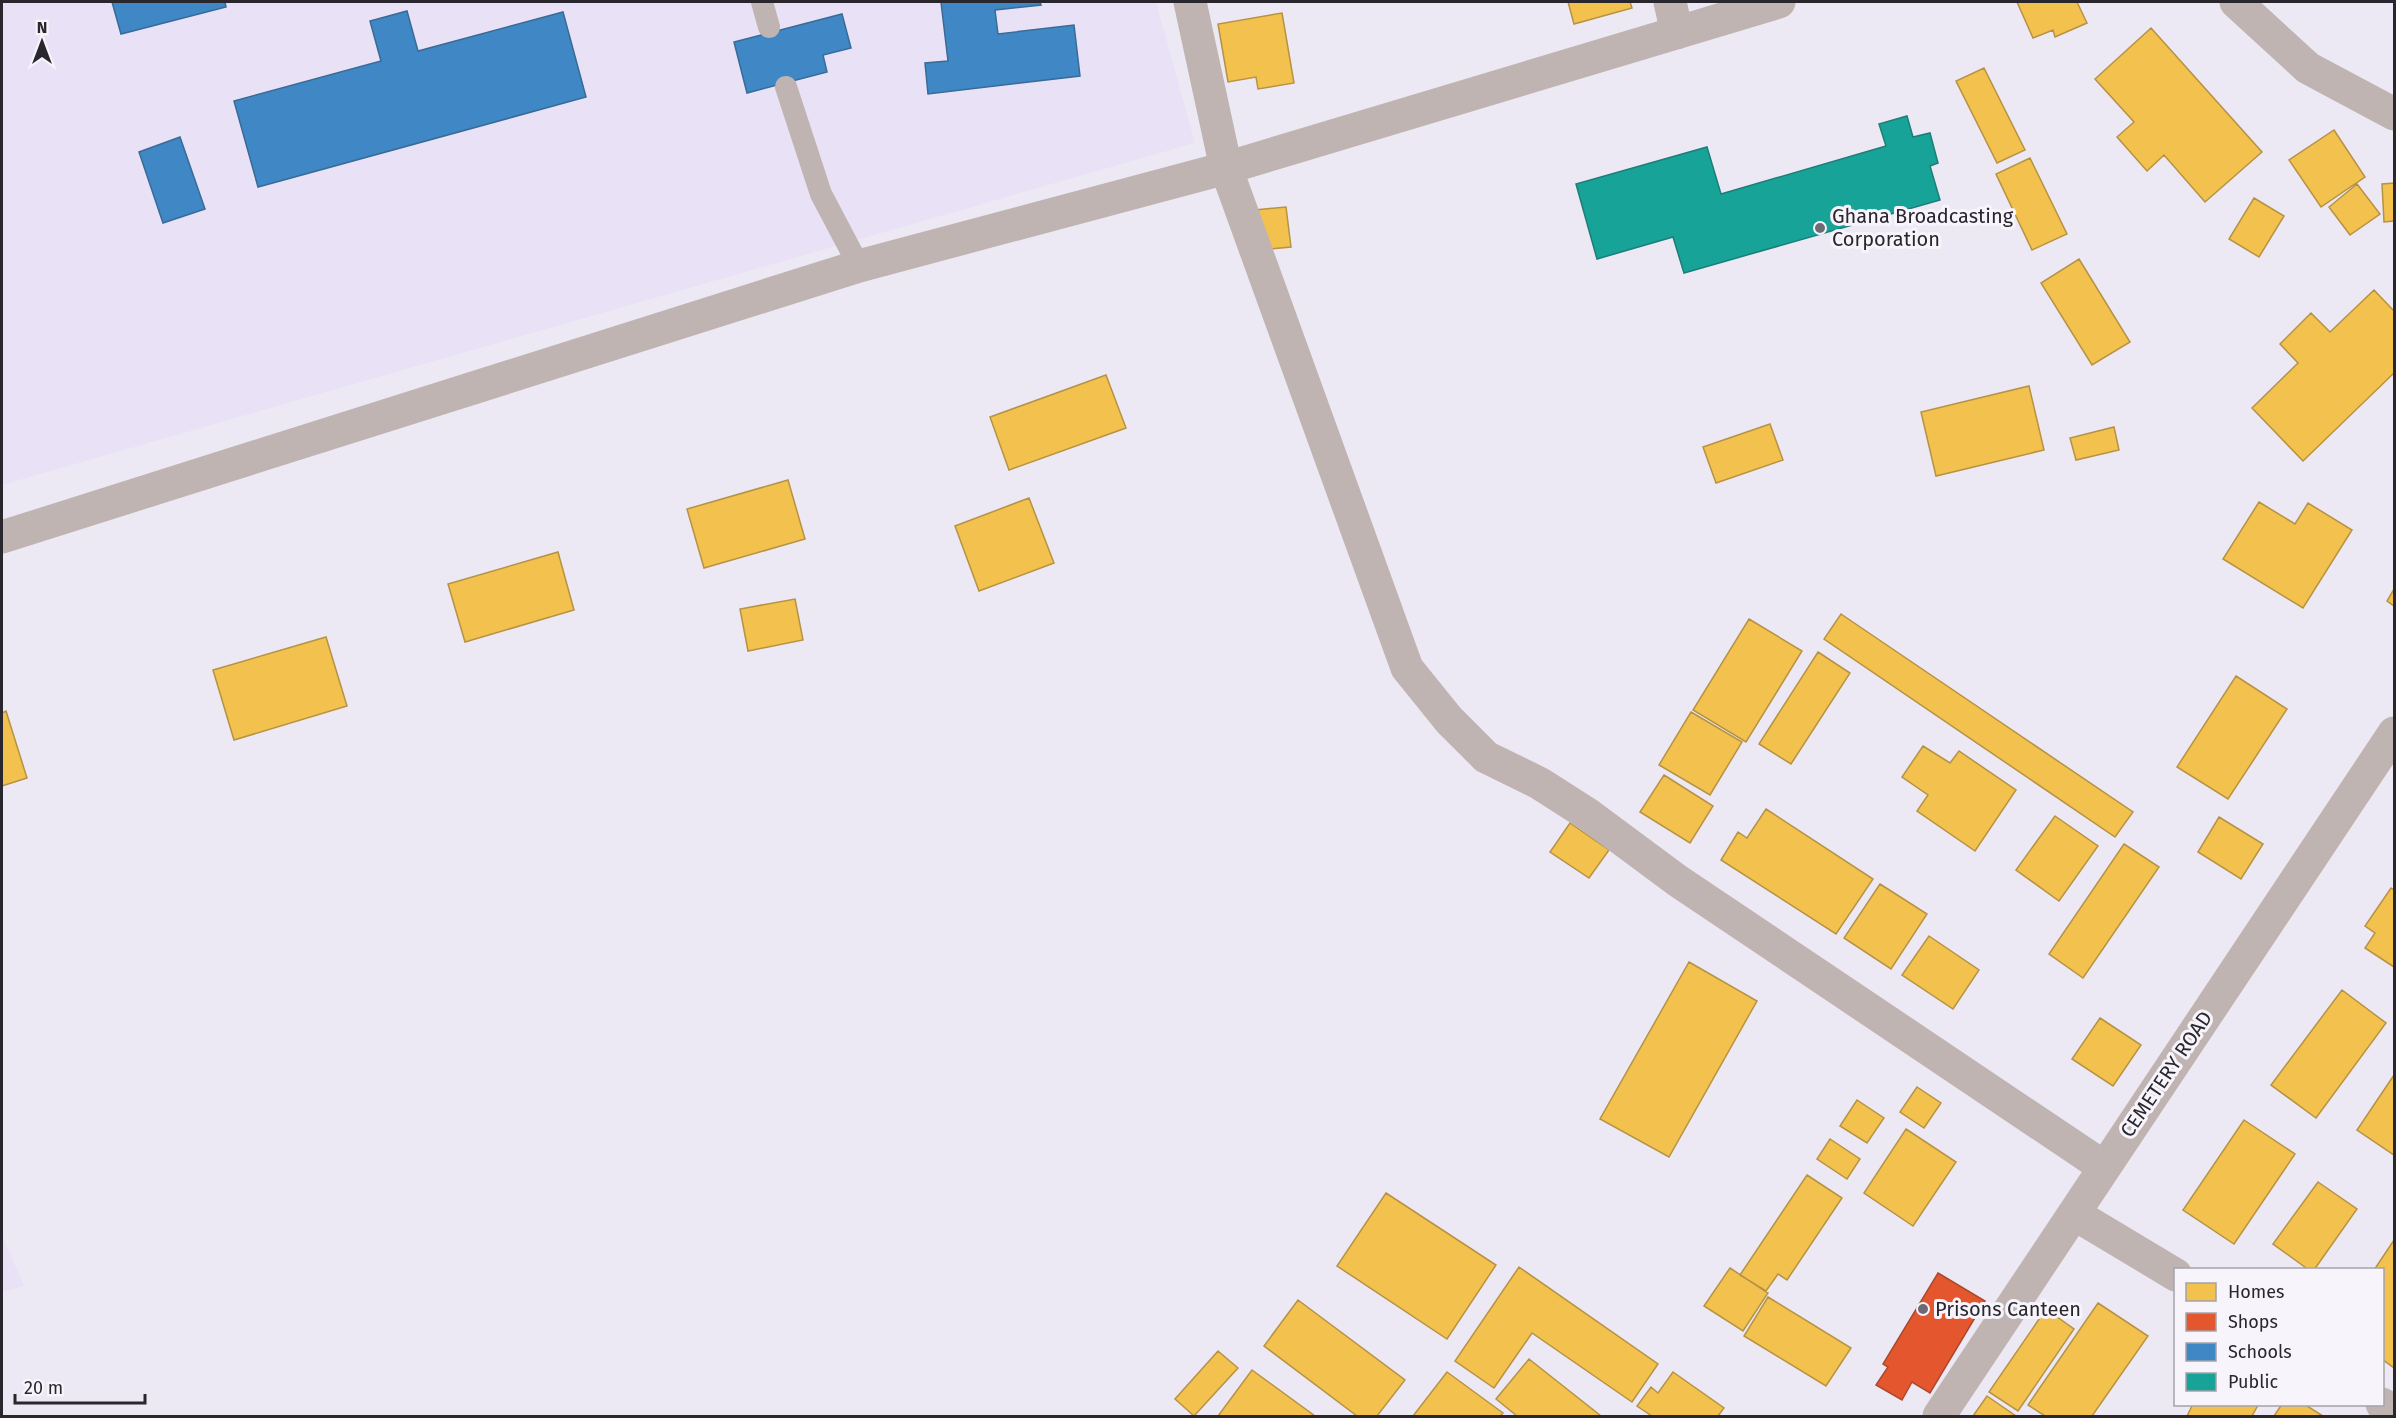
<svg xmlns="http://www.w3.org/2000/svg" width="2396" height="1418" viewBox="0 0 2396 1418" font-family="'Fira Sans',sans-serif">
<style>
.built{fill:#e9e1f5}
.homes{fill:#f2c14e;stroke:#b69244;stroke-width:1.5}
.shops{fill:#e4572e;stroke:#ac482e;stroke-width:1.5}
.schools{fill:#3f88c5;stroke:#386b97;stroke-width:1.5}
.public{fill:#17a398;stroke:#1c7e78;stroke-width:1.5}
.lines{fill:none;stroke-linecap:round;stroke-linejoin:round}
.service{stroke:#bfb4b1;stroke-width:22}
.minor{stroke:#bfb4b1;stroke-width:33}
.poi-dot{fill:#6e6a73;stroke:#f7f4fc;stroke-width:2}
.labels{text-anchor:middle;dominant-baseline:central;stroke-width:6;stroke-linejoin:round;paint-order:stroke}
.poi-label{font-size:20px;fill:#29262d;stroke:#f7f4fc;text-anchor:start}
.street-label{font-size:20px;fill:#29262d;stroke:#f7f4fc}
</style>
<rect width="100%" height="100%" fill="#ede9f4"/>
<path class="built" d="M2,2H1156L1195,143L2,485Z
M2,1235L24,1286L2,1292Z"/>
<path class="homes" d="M1568,2H1630L1632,8L1574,24Z
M2017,2H2077L2087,23L2055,37L2053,30L2033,38Z
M1282,13L1294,83L1258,89L1256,77L1228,82L1218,24Z
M2151,28L2262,152L2205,202L2164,155L2147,171L2117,137L2134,122L2095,79Z
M1984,68L2025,150L1997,163L1956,81Z
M2334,130L2365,177L2321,207L2289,160Z
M2030,158L2067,234L2032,250L1996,174Z
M2394,183V221L2384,222L2382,184Z
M2357,184L2380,214L2350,235L2329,207Z
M2254,198L2284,216L2259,257L2229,239Z
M1286,207L1291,247L1260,250L1255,210Z
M2079,259L2130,342L2092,365L2041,283Z
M2374,290L2394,311V373L2303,461L2252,408L2298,363L2280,344L2311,313L2330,332Z
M1106,375L1126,428L1009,470L990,417Z
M2029,386L2044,450L1936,476L1921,412Z
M1770,424L1783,460L1716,483L1703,447Z
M2114,427L2119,450L2076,460L2070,438Z
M788,480L805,539L704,568L687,509Z
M1029,498L1054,563L979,591L955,526Z
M2259,502L2295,524L2308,503L2352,530L2303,608L2223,559Z
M558,552L574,610L465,642L448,584Z
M2394,589V606L2387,601Z
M795,599L803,640L748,651L740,609Z
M1841,614L2133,812L2115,837L1824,639Z
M1749,619L1802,651L1746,742L1693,710Z
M326,637L347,706L234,740L213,670Z
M1818,652L1850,673L1791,764L1759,744Z
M2236,676L2287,709L2228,799L2177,767Z
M6,711L27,778L2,786V713Z
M1691,712L1742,742L1710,795L1659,765Z
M1923,746L1950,763L1959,751L2016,790L1975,851L1917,811L1928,795L1902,777Z
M1664,775L1713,806L1690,843L1640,812Z
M1766,809L1873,879L1836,934L1721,860L1738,832L1747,838Z
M2055,816L2098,846L2059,901L2016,870Z
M2219,817L2263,844L2241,879L2198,852Z
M1570,823L1609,850L1589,878L1550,852Z
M2124,844L2159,867L2083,978L2049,954Z
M1880,884L1927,914L1891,969L1844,938Z
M2391,888L2394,890V967L2365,948L2375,933L2365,926Z
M1929,936L1979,970L1953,1009L1902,975Z
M1689,962L1757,1001L1669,1157L1600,1119Z
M2342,990L2386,1023L2316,1118L2271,1085Z
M2100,1018L2141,1045L2113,1086L2072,1059Z
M2394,1075V1155L2357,1130Z
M1917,1087L1941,1103L1924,1128L1900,1112Z
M1857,1100L1884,1118L1867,1143L1840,1126Z
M2244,1120L2295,1154L2234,1244L2183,1210Z
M1906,1129L1956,1162L1913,1226L1864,1193Z
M1830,1139L1860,1159L1847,1179L1817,1159Z
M1807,1175L1842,1198L1787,1280L1778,1274L1766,1291L1740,1275Z
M2318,1182L2357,1209L2314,1270H2309L2273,1244Z
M1386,1193L1496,1265L1447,1339L1337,1266Z
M2394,1240V1368L2382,1359V1270H2374Z
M1519,1267L1658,1364L1632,1402L1532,1333L1494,1388L1455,1361Z
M1730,1268L1768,1293L1743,1331L1704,1306Z
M1768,1297L1851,1348L1826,1386L1744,1336Z
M1298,1300L1405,1380L1377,1416H1357L1264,1346Z
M2098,1303L2148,1336L2092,1416H2045L2028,1405Z
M2046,1309L2074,1329L2018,1411L1989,1392Z
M1218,1351L1238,1368L1194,1416L1175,1399Z
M1529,1359L1601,1416H1517L1496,1399Z
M1252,1370L1315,1416H1218Z
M1447,1372L1503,1413L1500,1416H1413Z
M1673,1372L1724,1408L1718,1416H1652L1637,1406L1651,1387L1658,1393Z
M1987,1396L2016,1416H1973Z
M2193,1404H2258V1405L2252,1416H2187Z
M2282,1404H2304L2323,1416H2274Z"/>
<path class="shops" d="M1938,1273L1985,1301L1930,1393L1912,1382L1902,1400L1876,1385L1888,1367L1883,1364Z"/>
<path class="schools" d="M112,2H225L226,7L121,34Z
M941,2H1040L1041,5L995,10L998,34L1074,25L1080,76L928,94L925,63L948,61Z
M407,11L418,51L563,12L586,97L258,187L234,101L381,61L370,21Z
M842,14L851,48L823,55L827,72L747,93L734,42Z
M180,137L205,209L163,223L139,152Z"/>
<path class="public" d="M1907,116L1913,137L1930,133L1938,163L1930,166L1940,200L1684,273L1673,237L1597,259L1576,184L1707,147L1721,194L1886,146L1879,124Z"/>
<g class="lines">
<path class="service" d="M762,2L769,27
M786,87L821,194L859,266"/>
<path class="minor" d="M1190,2L1226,168L1407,668L1449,720L1486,757L1539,783L1589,815L1678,881L2104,1167
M1670,2L1677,33
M2236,2L2308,68L2394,114
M2,537L859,266L1226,168L1779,2
M2076,1215L2176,1275
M2382,1404L2394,1412
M1939,1416L2394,733"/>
</g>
<g class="poi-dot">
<circle cx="1820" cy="228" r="6"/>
<circle cx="1923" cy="1309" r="6"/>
</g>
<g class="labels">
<g class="poi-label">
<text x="1832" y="216">Ghana Broadcasting<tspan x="1832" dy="23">Corporation</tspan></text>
<text x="1935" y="1309">Prisons Canteen</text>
</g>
<g class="street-label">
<text transform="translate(2166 1074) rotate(-56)">CEMETERY ROAD</text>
</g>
</g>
<rect width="2396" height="1418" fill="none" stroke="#29262d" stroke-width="6"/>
<rect x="2174" y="1268" width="210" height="138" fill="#f7f4fc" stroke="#a5a2a9" stroke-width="1.5"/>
<rect x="2186" y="1283" width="30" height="18" fill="#f2c14e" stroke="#a5a2a9" stroke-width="1.5"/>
<text x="2228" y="1298" font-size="18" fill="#29262d">Homes</text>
<rect x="2186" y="1313" width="30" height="18" fill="#e4572e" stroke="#a5a2a9" stroke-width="1.5"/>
<text x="2228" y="1328" font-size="18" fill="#29262d">Shops</text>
<rect x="2186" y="1343" width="30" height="18" fill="#3f88c5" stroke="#a5a2a9" stroke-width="1.5"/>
<text x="2228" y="1358" font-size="18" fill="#29262d">Schools</text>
<rect x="2186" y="1373" width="30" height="18" fill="#17a398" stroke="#a5a2a9" stroke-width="1.5"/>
<text x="2228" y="1388" font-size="18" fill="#29262d">Public</text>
<g transform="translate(42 42)" stroke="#f7f4fc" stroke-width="4.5" paint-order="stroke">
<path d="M0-4.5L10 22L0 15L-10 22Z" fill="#29262d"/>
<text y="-9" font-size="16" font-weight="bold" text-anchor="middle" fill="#29262d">N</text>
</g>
<path d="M15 1394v9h130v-9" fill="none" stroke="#29262d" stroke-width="3"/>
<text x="24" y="1394" font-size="18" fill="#29262d" stroke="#f7f4fc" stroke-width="4.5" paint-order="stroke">20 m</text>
</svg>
